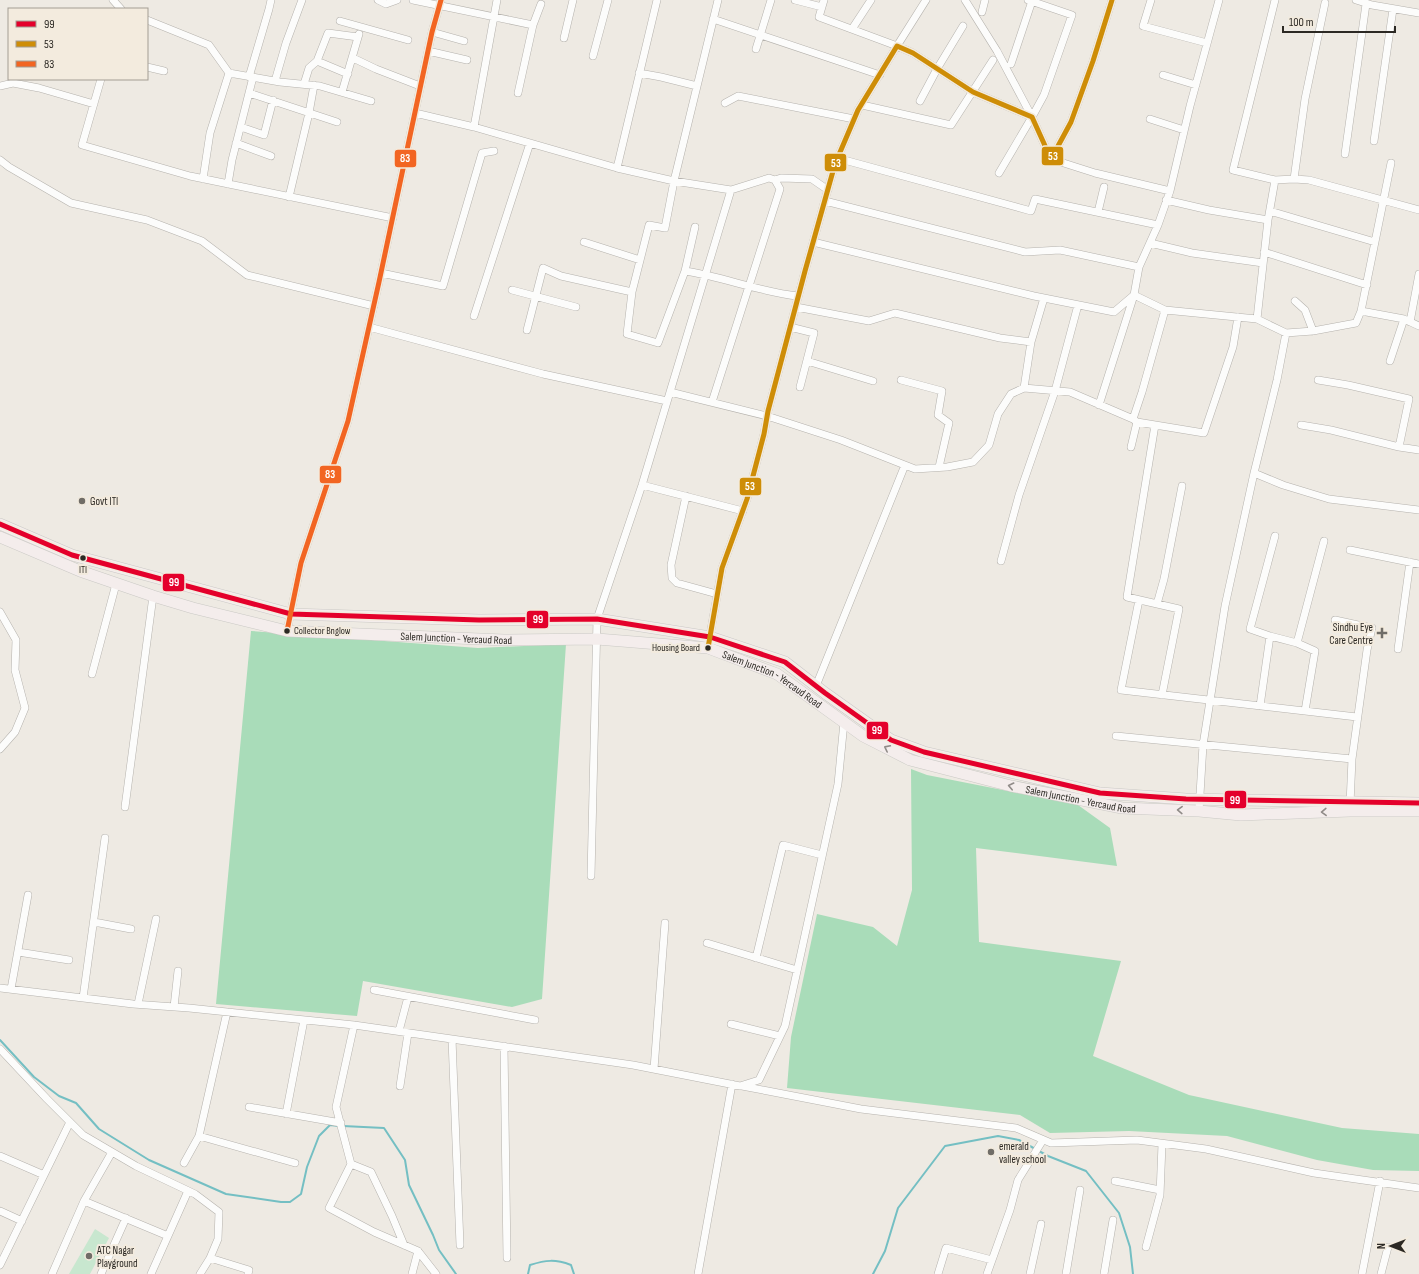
<svg xmlns="http://www.w3.org/2000/svg" width="1419" height="1274" viewBox="0 0 1419 1274" font-family="'Sofia Sans Condensed',sans-serif">
<style>
.green{fill:#c8e7cf}
.forest{fill:#a9dcb9}
.lines{fill:none;stroke-linecap:round;stroke-linejoin:round}
.stream{stroke:#74bfc3;stroke-width:2}
.minor-casing{stroke:#b5b2ad;stroke-width:8}
.primary-casing{stroke:#cac9c5;stroke-width:12}
.minor{stroke:#fcfcfb;stroke-width:7}
.primary{stroke:#f4edec;stroke-width:11}
.bus-1-casing{stroke:#f3ebde;stroke-width:8}
.bus-2-casing{stroke:#f3ebde;stroke-width:8}
.bus-3-casing{stroke:#f3ebde;stroke-width:8}
.bus-1{stroke:#e4002b;stroke-width:5}
.bus-2{stroke:#ce8d07;stroke-width:5}
.bus-3{stroke:#f26522;stroke-width:5}
.oneway{stroke:#908b88}
.poi-dot{fill:#706d67;stroke:#f3ebde;stroke-width:1.5}
.bus-dot{fill:#2c2924;stroke:#f3ebde;stroke-width:1.5}
.labels{text-anchor:middle;dominant-baseline:central;stroke-width:4;stroke-linejoin:round;paint-order:stroke}
.bus-label{font-size:10px;fill:#2c2924;stroke:#f3ebde}
.poi-label{font-size:11px;fill:#2c2924;stroke:#f3ebde;text-anchor:start}
.street-label{font-size:11px;fill:#2c2924;stroke:#f3ebde}
.line-badge{stroke:#f3ebde;stroke-width:1.5}
.badge-label{font-size:11px;text-anchor:middle;font-weight:bold;fill:#fff}
</style>
<rect width="100%" height="100%" fill="#eeeae3"/>
<path class="green" d="M95,1229L109,1238L90,1274H69Z"/>
<path class="forest" d="M251,631L478,648L566,644L542,999L512,1007L363,981L357,1016L216,1004Z
M911,769L927,775L1078,805L1110,828L1117,866L976,848L979,942L1121,961L1093,1056L1189,1095L1342,1128L1419,1134V1171L1373,1170L1317,1160L1227,1136L1129,1131L1050,1133L1020,1115L787,1088L791,1037L817,914L873,927L897,946L912,890Z"/>
<g class="lines">
<path class="stream" d="M0,1040L34,1077L59,1096L76,1103L99,1129L149,1160L226,1194L281,1202H290L301,1194L307,1167L319,1136L330,1125L339,1126
M343,1126L384,1128L405,1160L409,1185L433,1235L439,1250L456,1274
M528,1274L530,1265C546,1260 555,1259 571,1265L574,1274
M873,1274L885,1251L898,1208L945,1146L998,1136L1019,1140L1048,1156L1086,1171L1119,1213L1130,1247L1133,1274"/>
<defs>
<path id="minor" d="M113,0L121,9
M378,0L386,4L397,0
M413,0L533,25
M497,0L474,127L617,168L674,181L731,190L670,392
M795,0L822,7
M824,0L819,17L897,46L926,0
M965,0L997,51L1032,117
M1151,0L1143,26L1207,43
M1275,0L1233,170L1275,180
M1356,0L1372,5L1419,13
M982,12L985,0
M713,19L880,75
M147,20L209,45L229,73L280,82L320,86L371,101
M340,21L408,40
M852,29L871,0
M432,32L464,41
M564,38L573,0
M756,49L771,0
M428,51L467,60
M593,56L608,0
M353,58L376,69L420,86
M317,61L348,74
M1011,64L1032,1
M147,67L164,71
M639,73L661,77L697,86
M1163,75L1196,85
M249,77L269,9L271,0
M101,79L82,145L190,176L393,218
M275,81L286,43L302,0
M304,84L309,68L317,61L328,33L358,37
M0,86L13,83L39,88L94,104
M342,92L359,34
M249,93L337,122
M518,93L533,25L541,4
M920,101L937,69L963,26
M725,103L738,96L854,119
M862,105L951,125L993,60
M415,113L474,127
M1150,119L1184,130
M241,127L264,135L273,100
M1374,141L1393,9
M236,143L271,156
M1345,154L1366,4
M837,158L1031,211L1035,199L1158,225
M1051,159L1095,173L1170,191
M0,160L9,167L71,203L147,220L202,241L247,275L374,306
M1391,163L1361,311L1404,319L1419,326
M617,168L657,0
M999,173L1032,117L1044,95L1072,15L1028,0
M203,179L210,133L229,73
M1294,179L1305,99L1325,3
M228,184L232,160L253,77
M731,190L769,178L775,180L781,178L812,179L828,190
M289,197L309,113L314,85
M1166,200L1209,210L1268,220
M825,201L1025,252L1060,250L1139,267
M1270,211L1375,242
M1098,212L1104,187
M584,242L640,260
M813,242L1034,296L1114,312L1134,295L1099,405
M1150,243L1192,253L1263,263
M1264,252L1367,285
M685,271C724,277 760,292 798,296
M381,273L443,286L482,153L494,151
M512,290L576,307
M632,292L649,225L665,228L674,181L718,0
M1295,301L1305,310L1313,331
M796,307L869,321L895,313L1000,338L1031,342L1044,298
M1165,310L1134,295L1139,267L1158,225L1170,191L1190,106L1219,0
M474,316L530,143
M1410,322L1419,274
M369,327L543,374L667,401
M790,327L814,333L800,387
M527,330L543,268L561,276L632,292L627,334L658,343L685,271L695,227
M1286,333L1257,319L1268,220L1275,180L1294,179L1309,180L1419,210
M807,361L873,381
M1390,361L1404,319
M901,380L942,391L938,415L949,423L939,467
M1318,380L1348,385L1409,399L1399,447L1419,450
M1024,388L1031,342
M712,402L780,189L775,180
M1137,422L1204,433L1233,347L1238,317
M1155,425L1127,597L1179,609L1162,695
M1301,425L1331,430L1399,447
M1131,447L1137,422L1133,419L1142,392L1165,310L1257,319
M1254,473L1283,485L1329,499L1419,510
M642,485L743,511
M686,496L671,565L672,578L677,583L717,594
M1350,550L1419,564
M1001,561L1019,495L1055,391L1078,305
M1139,600L1121,690L1357,717
M1157,604L1164,579L1182,486
M0,612L16,640L15,670L25,708L15,732L0,749
M1335,620L1372,628L1367,650L1352,759
M287,631L301,563L348,421L379,282L432,32L441,0
M1270,636L1250,629L1275,536
M709,641L722,568L747,499L764,434L768,411L805,271L835,164L858,110L897,46L913,53L973,92L1032,117L1051,159L1071,122L1093,61L1112,0
M1297,643L1315,651L1305,711
M1398,649L1410,562
M92,674L116,584
M816,686L905,465
M1260,706L1270,636L1297,643L1324,541
M1116,736L1352,759L1350,804
M125,807L153,596
M1199,811L1203,745L1225,606L1254,473L1277,380L1286,333L1313,331L1356,323L1361,311
M591,876L597,619L642,485L670,392L767,416L841,440L915,469L947,467L973,462L989,445L998,414L1011,394L1024,388L1070,392L1133,419
M94,922L131,929
M707,943L797,970
M18,952L69,960
M756,958L783,845L822,855
M0,988L133,1004L189,1008L354,1025L633,1065L740,1086L759,1080L785,1026L838,784L844,722
M11,989L28,895
M374,990L535,1020
M83,998L105,838
M138,1004L156,919
M174,1007L178,971
M731,1024L780,1036
M354,1025L336,1107L351,1164L329,1208L374,1232L418,1251L436,1274
M399,1031L408,997
M452,1039L460,1245
M504,1046L507,1258
M0,1049L47,1099L83,1135L136,1166L195,1194L219,1212L218,1239L210,1258L200,1274
M654,1069L665,923
M400,1086L408,1033
M742,1086L861,1109L1016,1128L1051,1143L1137,1140L1206,1149L1314,1173L1419,1188
M249,1107L341,1123
M286,1114L304,1020
M199,1136L227,1012
M0,1156L44,1175
M184,1163L199,1136L295,1163
M351,1164L371,1172L392,1216L404,1245
M1115,1181L1160,1190
M84,1201L168,1236
M0,1211L22,1221
M1146,1247L1160,1195L1162,1144
M210,1258L249,1270L248,1274
M0,1265L70,1122
M52,1274L84,1201L112,1152
M101,1274L126,1218
M151,1274L188,1191
M412,1274L418,1251
M698,1274L732,1084
M938,1274L946,1248L992,1260
M987,1274L1010,1210L1018,1180L1043,1140
M1030,1274L1041,1224
M1066,1274L1080,1190
M1104,1274L1113,1220
M1362,1274L1380,1181
M1381,1274L1388,1247"/>
<g id="primary">
<path d="M0,524L72,555L291,614L479,620L597,619L710,637L785,662L825,693L891,740L924,752L1100,793L1186,799L1419,803"/>
<path id="s1" d="M0,537L80,571L153,596L193,608L287,631L504,640L597,639L708,648L777,674L863,736L910,760L1011,786L1122,808L1199,811L1241,815L1350,811H1419"/>
</g>
</defs>
<use href="#minor" class="minor-casing"/>
<use href="#primary" class="primary-casing"/>
<use href="#minor" class="minor"/>
<use href="#primary" class="primary"/>
<defs>
<path id="bus-1" d="M0,524L72,555L291,614L479,620L597,619L710,637L785,662L825,693L891,740L924,752L1100,793L1186,799L1419,803"/>
<path id="bus-2" d="M708,648L722,568L747,499L764,434L768,411L805,271L835,164L858,110L897,46L913,53L973,92L1032,117L1051,159L1071,122L1093,61L1112,0"/>
<path id="bus-3" d="M287,631L301,563L348,421L379,282L432,32L441,0"/>
</defs>
<use href="#bus-1" class="bus-1-casing"/>
<use href="#bus-2" class="bus-2-casing"/>
<use href="#bus-3" class="bus-3-casing"/>
<use href="#bus-1" class="bus-1"/>
<use href="#bus-2" class="bus-2"/>
<use href="#bus-3" class="bus-3"/>
</g>
<defs><path id="oneway-chevron" d="M-2-3.5L2.5 0L-2 3.5" fill="none" stroke-width="1.6" stroke-linecap="round" stroke-linejoin="round"/></defs>
<g class="oneway">
<use href="#oneway-chevron" transform="translate(887 748) rotate(-153)"/>
<use href="#oneway-chevron" transform="translate(1011 786) rotate(-167)"/>
<use href="#oneway-chevron" transform="translate(1180 810) rotate(-178)"/>
<use href="#oneway-chevron" transform="translate(1324 812) rotate(178)"/>
</g>
<g class="poi-dot">
<circle cx="82" cy="501" r="4"/>
<path d="M1380 627h4v4h4v4h-4v4h-4v-4h-4v-4h4z"/>
<circle cx="991" cy="1152" r="4"/>
<circle cx="89" cy="1256" r="4"/>
</g>
<g class="bus-dot">
<circle cx="83" cy="558" r="3.5"/>
<circle cx="287" cy="631" r="3.5"/>
<circle cx="708" cy="648" r="3.5"/>
</g>
<g class="labels">
<g class="bus-label">
<text x="83" y="570">ITI</text>
<text x="294" y="631" text-anchor="start">Collector Bnglow</text>
<text x="700" y="648" text-anchor="end">Housing Board</text>
</g>
<g class="poi-label">
<text x="90" y="501">Govt ITI</text>
<text x="1373" y="627" text-anchor="end">Sindhu Eye<tspan x="1373" dy="13">Care Centre</tspan></text>
<text x="999" y="1146">emerald<tspan x="999" dy="13">valley school</tspan></text>
<text x="97" y="1250">ATC Nagar<tspan x="97" dy="13">Playground</tspan></text>
</g>
<g class="street-label">
<text stroke="none"><textPath href="#s1" startOffset="472">Salem Junction - Yercaud Road</textPath></text>
<text stroke="none"><textPath href="#s1" startOffset="796">Salem Junction - Yercaud Road</textPath></text>
<text stroke="none"><textPath href="#s1" startOffset="1132">Salem Junction - Yercaud Road</textPath></text>
</g>
</g>
<g class="line-badge">
<rect x="1041" y="146" width="23" height="20" rx="4" fill="#ce8d07"/>
<rect x="394" y="149" width="23" height="19" rx="4" fill="#f26522"/>
<rect x="824" y="153" width="23" height="19" rx="4" fill="#ce8d07"/>
<rect x="319" y="465" width="23" height="19" rx="4" fill="#f26522"/>
<rect x="739" y="477" width="23" height="19" rx="4" fill="#ce8d07"/>
<rect x="162" y="573" width="23" height="19" rx="4" fill="#e4002b"/>
<rect x="526" y="610" width="23" height="19" rx="4" fill="#e4002b"/>
<rect x="866" y="721" width="23" height="19" rx="4" fill="#e4002b"/>
<rect x="1224" y="790" width="23" height="19" rx="4" fill="#e4002b"/>
</g>
<g class="badge-label">
<text x="1053" y="160">53</text>
<text x="405" y="162">83</text>
<text x="836" y="167">53</text>
<text x="330" y="478">83</text>
<text x="750" y="490">53</text>
<text x="174" y="586">99</text>
<text x="538" y="623">99</text>
<text x="877" y="734">99</text>
<text x="1235" y="804">99</text>
</g>
<rect x="8" y="8" width="140" height="72" fill="#f3ebde" stroke="#a39d94"/>
<rect x="16" y="21" width="20" height="6" fill="#e4002b" stroke="#a39d94"/>
<text x="44" y="28" font-size="12" fill="#2c2924">99</text>
<rect x="16" y="41" width="20" height="6" fill="#ce8d07" stroke="#a39d94"/>
<text x="44" y="48" font-size="12" fill="#2c2924">53</text>
<rect x="16" y="61" width="20" height="6" fill="#f26522" stroke="#a39d94"/>
<text x="44" y="68" font-size="12" fill="#2c2924">83</text>
<g transform="translate(1391 1246) rotate(270)" stroke="#f3ebde" stroke-width="3" paint-order="stroke">
<path d="M0-3L7 15L0 10L-7 15Z" fill="#2c2924"/>
<text y="-6" font-size="11" font-weight="bold" text-anchor="middle" fill="#2c2924">N</text>
</g>
<path d="M1283 26v6h112v-6" fill="none" stroke="#2c2924" stroke-width="2"/>
<text x="1289" y="26" font-size="12" fill="#2c2924" stroke="#f3ebde" stroke-width="3" paint-order="stroke">100 m</text>
</svg>
